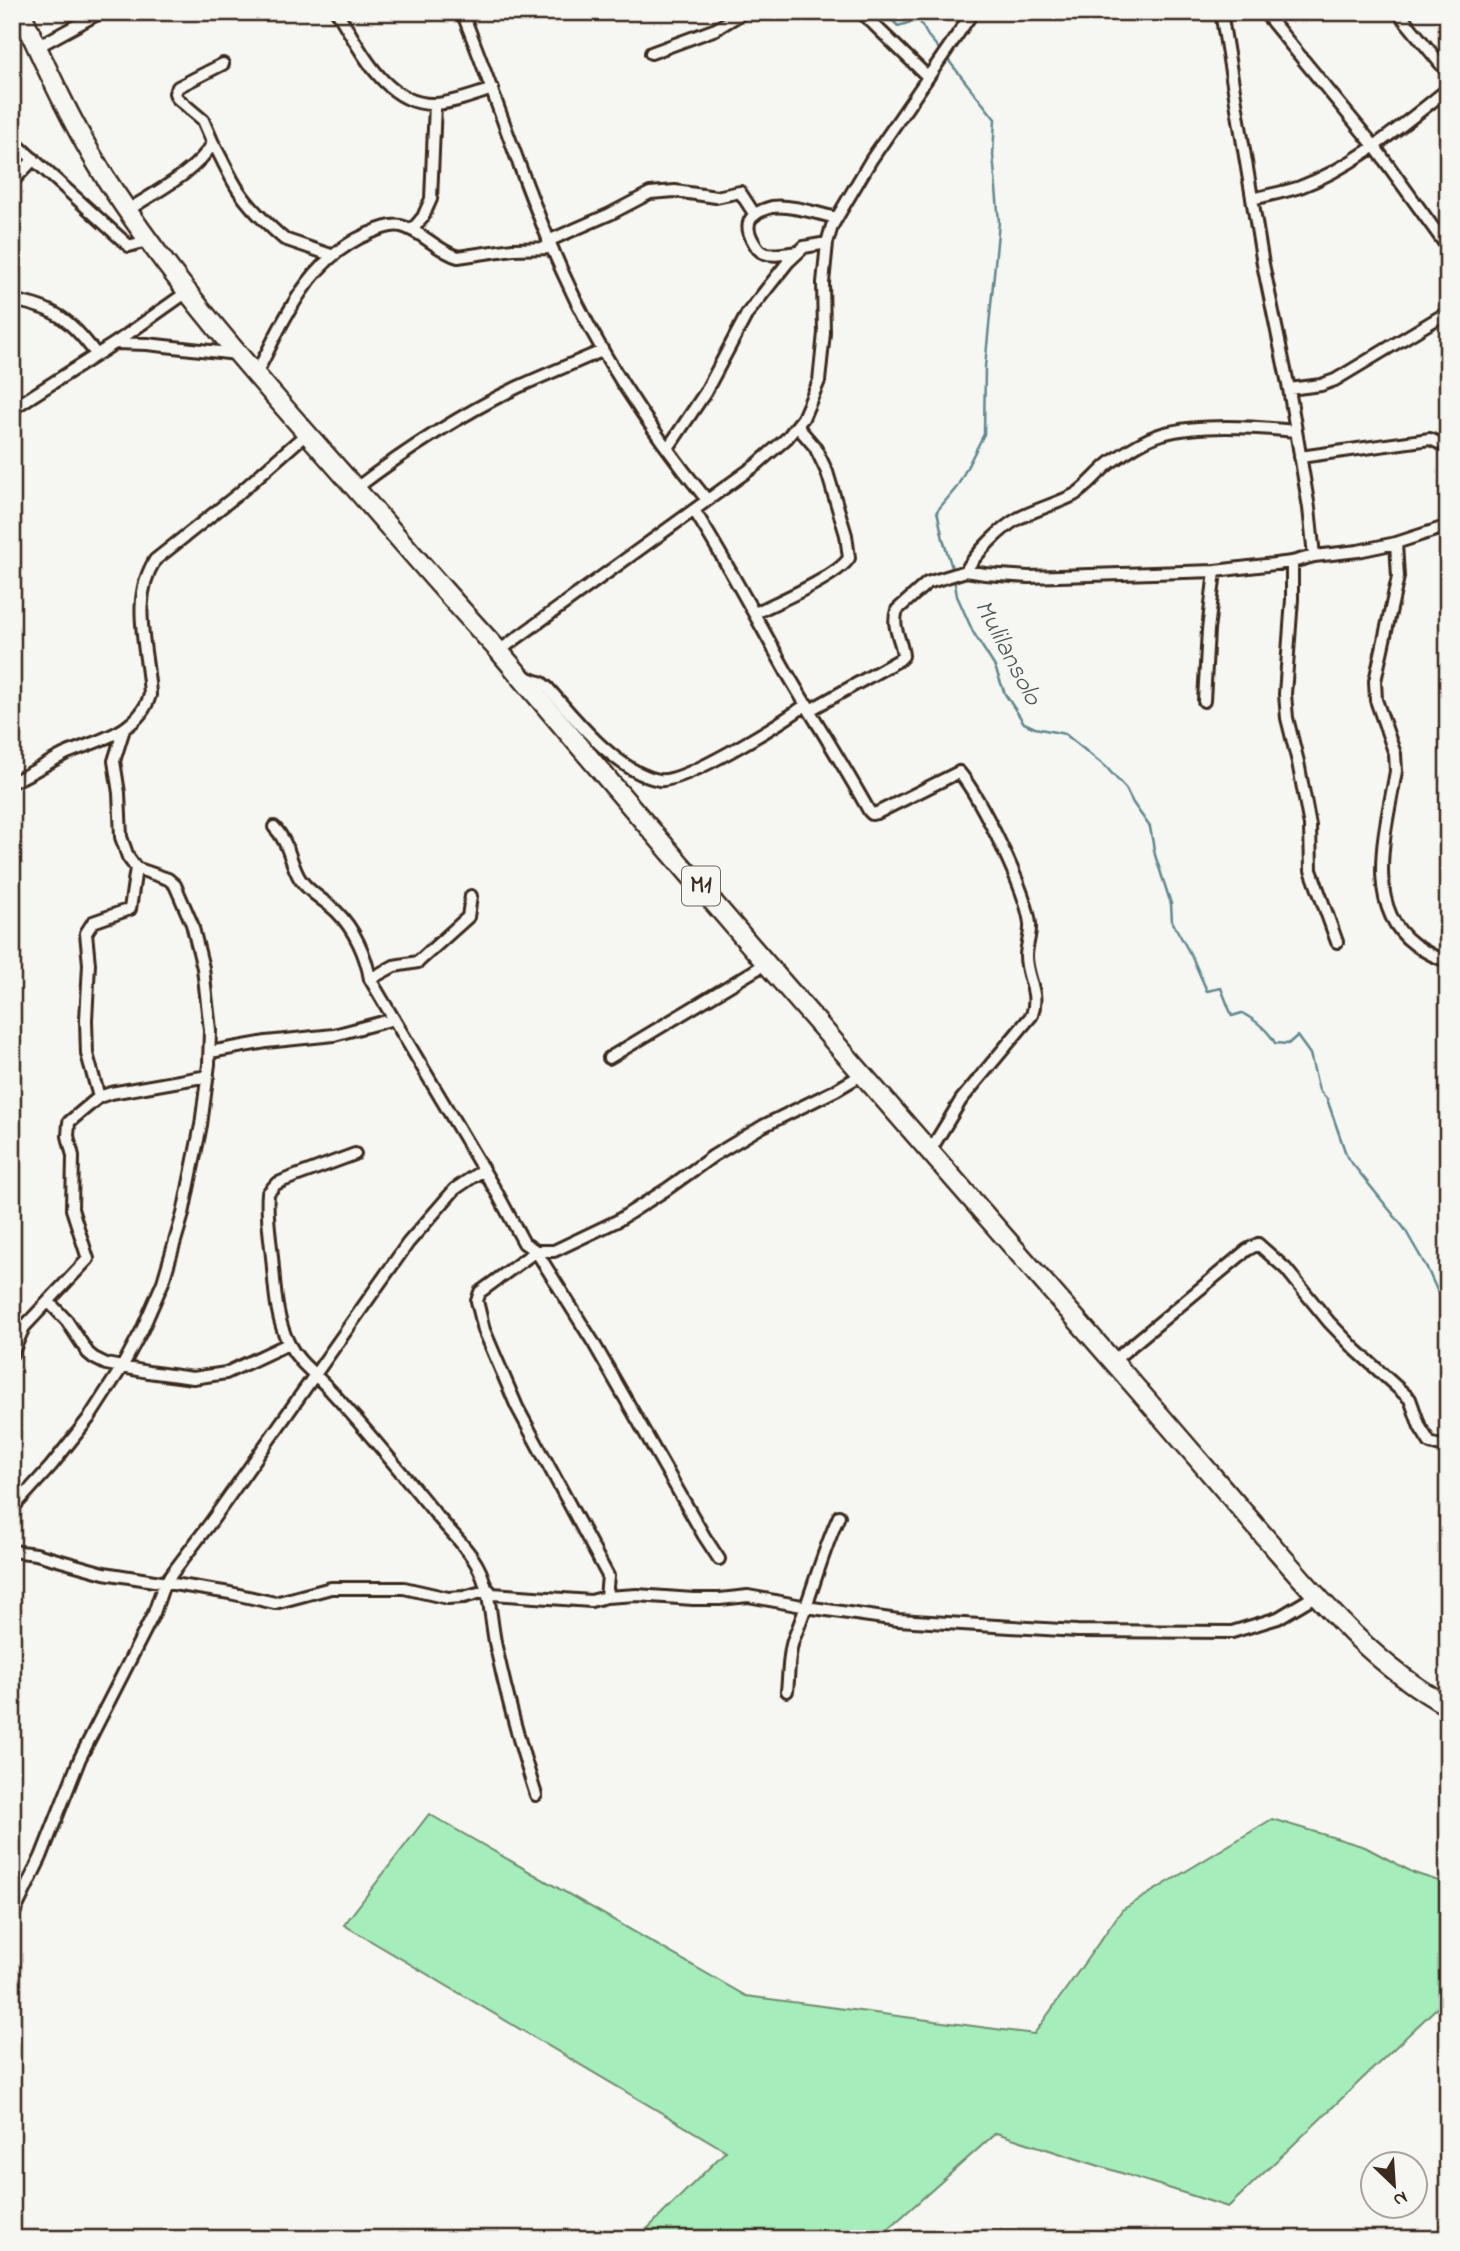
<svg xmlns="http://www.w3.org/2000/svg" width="1460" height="2251" viewBox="0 0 1460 2251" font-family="'Indie Flower',sans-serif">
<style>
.green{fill:#a5edbb;stroke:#708c6c;stroke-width:2}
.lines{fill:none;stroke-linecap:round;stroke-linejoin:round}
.stream{stroke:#61888e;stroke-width:2.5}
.minor-casing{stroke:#3b2a1e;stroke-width:16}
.primary-casing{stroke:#3b2a1e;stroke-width:23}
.minor{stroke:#f6f6f2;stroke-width:10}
.primary{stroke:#f6f6f2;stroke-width:18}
.labels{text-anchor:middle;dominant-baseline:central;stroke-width:5;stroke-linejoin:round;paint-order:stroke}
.shield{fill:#f6f6f2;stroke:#73675e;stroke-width:2}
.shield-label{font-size:23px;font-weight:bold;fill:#3b2a1e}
.water-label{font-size:26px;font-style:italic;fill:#4e5956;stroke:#f6f6f2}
</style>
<rect width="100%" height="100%" fill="#f6f6f2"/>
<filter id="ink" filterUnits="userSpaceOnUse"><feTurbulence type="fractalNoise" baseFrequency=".0143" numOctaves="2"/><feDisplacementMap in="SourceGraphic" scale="14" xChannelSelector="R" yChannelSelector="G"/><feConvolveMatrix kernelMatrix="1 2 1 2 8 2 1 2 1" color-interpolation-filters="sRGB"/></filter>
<g filter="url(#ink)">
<path class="green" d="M429,1814L746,1996L1034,2034L1122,1910L1272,1819L1365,1847L1414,1873L1448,1884V1997L1228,2207L996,2133L877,2239H637L726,2151L344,1925Z"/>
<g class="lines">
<path class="stream" d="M888,12L892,20L898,26L919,20L928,36L941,51
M945,56L995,119L993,155L999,222L985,367L984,434L957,487L937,511L943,539L953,571
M954,578L957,596L973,632L995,667L1005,694L1024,723L1035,728L1065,734L1106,767L1126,789L1133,803L1150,827L1155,855L1171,904L1172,921L1193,959L1207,991L1221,988L1232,1016L1242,1013C1255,1020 1268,1030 1275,1043L1288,1044L1297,1036L1310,1054L1319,1090L1327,1099L1347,1157L1404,1228L1427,1268L1448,1315"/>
<defs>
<path id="minor" d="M337,12C360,48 385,106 435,104C454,103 474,95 493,89
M462,12C497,98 524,187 562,271C599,354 650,430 707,500
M861,12L928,77
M1221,12L1263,264L1289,389L1309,508L1314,556
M1264,12L1375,147L1448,248
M1398,12L1448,73
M37,47L101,12
M651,53L716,29L744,12
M12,140L129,246L150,240
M213,143C222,158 229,176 239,191C251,209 268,225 284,239L331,255
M12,182L34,159
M1252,199C1268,195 1285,192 1300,187C1356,166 1402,125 1448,89
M128,210C157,191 195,173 213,143L203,120L177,98L175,93L178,87L223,64
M412,230L423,217L431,199L435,104
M548,241L610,214L650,193L675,191L716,197L740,192L755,215
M797,252C787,253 773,257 764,253C758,251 756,246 753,241C742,222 752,212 772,207C789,204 819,214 837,218
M12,300C55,308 70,319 96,354
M115,343L147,344L237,354
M255,376C284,321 308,258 370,233C379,229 391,224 401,226C422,231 437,251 458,257L513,249L552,248
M1289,389L1321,385L1335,380L1448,312
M12,409L115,343L187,292
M668,448L705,393L747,314L788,262L804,247L827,243
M1300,457L1430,439L1448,447
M355,489C406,450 460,415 518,387C546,374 574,363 602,351
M694,510C728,564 756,618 787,673C814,719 843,764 869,811L872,814L877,813L959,772C980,797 1027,892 1030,924C1031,935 1026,946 1026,956C1026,979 1040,991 1032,1015L961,1100L930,1151
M1396,543L1398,577L1375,681L1376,700L1395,754L1396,771C1387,825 1362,906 1414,944C1425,952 1435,958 1448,961
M1292,562V599L1285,694L1287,718L1298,762L1310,826L1311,870L1337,942
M966,571C975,554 1002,527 1019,518C1037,509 1056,504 1074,495C1087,488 1100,469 1114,460C1129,450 1145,439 1162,434C1200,423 1257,427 1296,431
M755,613C777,602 837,577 849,558L846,535L827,472L815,447L797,426
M499,651L756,465L787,438L803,418L819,381L824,333L823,283L827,243L832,226L871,160L973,12
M523,676L542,683L548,688C575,719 617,772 659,780C684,784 784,721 807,704
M1204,701L1208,630L1215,571
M810,710L899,660L903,656C902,640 891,628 897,610L927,583L966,571L985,574L1028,577L1215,571L1292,562L1314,556L1358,551L1396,543L1448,526
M12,782C31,774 47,763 65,754C97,740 139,733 150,695C148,650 129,601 155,560L237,495L306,434
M274,827C289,842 290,863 300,879C310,894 325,900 337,912C354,929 366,955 370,979L497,1193L524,1243L536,1251L593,1342L704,1536L719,1559
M370,979L394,966L418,962L468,917L471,896
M210,1052L266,1042L334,1035L394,1019
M609,1058L767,963
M99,1097L87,1054L86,1020L89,964L86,933L93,922L130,909L136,868
M355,1154L285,1180L276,1184L268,1193C266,1214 270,1236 272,1257C275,1287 275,1317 289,1344C299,1364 316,1374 331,1391C367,1430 400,1471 434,1512C448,1530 466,1545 477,1565C491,1590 490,1619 496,1647C507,1697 520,1746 536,1795
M49,1302L67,1321L88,1353L94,1358L106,1364L148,1372L193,1378L226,1373L288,1344
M12,1354L24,1327L88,1259L72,1209L73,1156L68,1136L69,1122L99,1097L111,1093L208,1076
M1113,1361L1247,1250L1258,1244L1286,1269L1329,1322L1356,1350L1410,1399L1420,1427L1430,1443L1448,1448
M12,1509L51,1466L89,1418L122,1367L142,1330L163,1282L183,1214L201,1125L209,1064L210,1030L203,968L192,924L175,885L168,879L136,868L128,857L121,837L119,793L114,761L124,729
M12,1551L36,1554L104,1573L230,1593L275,1603L331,1588H404L448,1598L464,1597L489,1590L492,1594L591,1601L606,1597L608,1576L517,1407L484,1330L477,1301L480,1292L536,1251H554L617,1221L667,1189L713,1156L763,1126L836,1090L863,1074
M606,1597L637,1595L693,1599H720L748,1596L813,1608L898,1620L1077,1631L1232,1632L1278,1618L1315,1596
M787,1691C789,1675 788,1653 794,1638C811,1598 821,1555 839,1516
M12,1917L41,1857L80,1758L154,1613L164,1584L211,1522L408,1243L455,1189L483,1170
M1446,2239L1448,2233"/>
<path id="primary" d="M21,12C47,70 79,139 114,191C183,295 266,387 348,480C398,537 447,595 499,651C700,890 906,1124 1111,1359C1163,1418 1214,1478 1265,1537C1320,1600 1373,1665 1448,1706"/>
</defs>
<use href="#minor" class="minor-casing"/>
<use href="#primary" class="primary-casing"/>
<use href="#minor" class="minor"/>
<use href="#primary" class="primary"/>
</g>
</g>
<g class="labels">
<rect class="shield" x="682" y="866.5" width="38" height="39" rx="5"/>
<g class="shield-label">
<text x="701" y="886">M1</text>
</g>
<g class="water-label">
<text transform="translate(1007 653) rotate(62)">Mulilansolo</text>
</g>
</g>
<rect width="1460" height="2251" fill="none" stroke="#f6f6f2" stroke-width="42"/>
<rect x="21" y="21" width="1418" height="2209" fill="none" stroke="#3b2a1e" stroke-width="2.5" filter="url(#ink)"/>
<g transform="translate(1394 2185) rotate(155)"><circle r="33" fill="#f6f6f2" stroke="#aba49d" stroke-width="2"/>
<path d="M0-5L12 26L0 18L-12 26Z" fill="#3b2a1e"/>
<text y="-10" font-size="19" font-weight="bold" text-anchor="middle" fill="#3b2a1e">N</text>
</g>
</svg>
